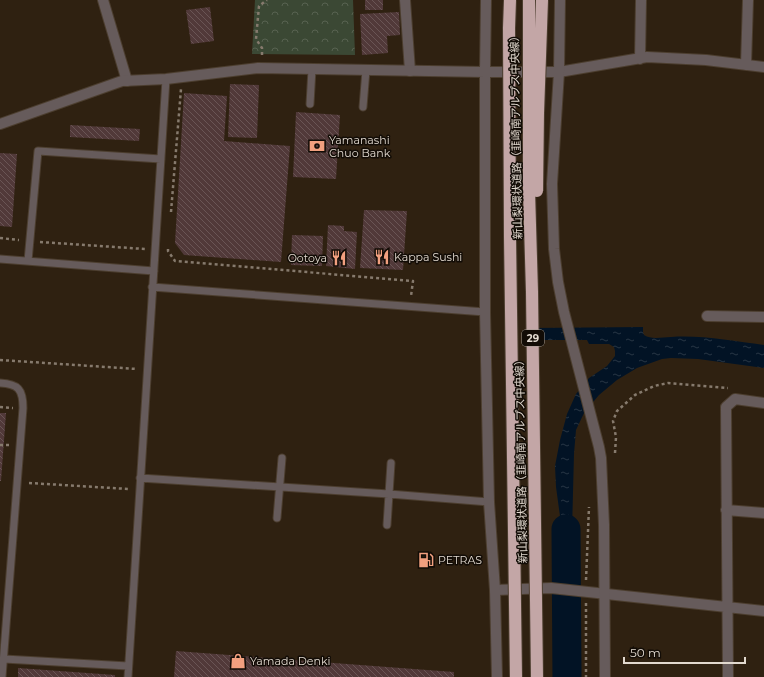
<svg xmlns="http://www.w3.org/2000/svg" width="764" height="677" viewBox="0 0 764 677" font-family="Montserrat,'Noto Sans JP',sans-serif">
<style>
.park{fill:url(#park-crowns)}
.water{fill:url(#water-ripples)}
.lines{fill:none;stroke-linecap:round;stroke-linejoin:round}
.river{stroke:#021325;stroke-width:29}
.building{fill:url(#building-back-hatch)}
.service-casing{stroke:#4c3e2f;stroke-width:9}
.minor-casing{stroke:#4c3e2f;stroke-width:12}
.tertiary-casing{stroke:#4c3e2f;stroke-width:12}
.path{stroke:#867a6d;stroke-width:2.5;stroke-dasharray:3 3;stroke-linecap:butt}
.service{stroke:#665b5b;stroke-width:7}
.minor{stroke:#665b5b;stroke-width:10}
.tertiary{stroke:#665b5b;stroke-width:10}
.motorway-bridge-casing{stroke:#4c3e2f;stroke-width:14;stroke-linecap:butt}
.motorway-bridge{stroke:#c3a6a6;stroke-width:12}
.labels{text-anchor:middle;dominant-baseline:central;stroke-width:3;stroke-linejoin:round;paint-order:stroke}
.shield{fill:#120c06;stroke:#a49c93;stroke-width:1}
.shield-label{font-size:10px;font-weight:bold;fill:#e2d9cf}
.street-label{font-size:11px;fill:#e2d9cf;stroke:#120c06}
.poi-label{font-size:11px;fill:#e2d9cf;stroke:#120c06;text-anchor:start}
</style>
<defs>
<pattern id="park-crowns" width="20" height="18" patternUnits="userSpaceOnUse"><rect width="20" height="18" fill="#3b4834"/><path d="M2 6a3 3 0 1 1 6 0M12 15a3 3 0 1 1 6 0" fill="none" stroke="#576250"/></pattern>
<pattern id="water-ripples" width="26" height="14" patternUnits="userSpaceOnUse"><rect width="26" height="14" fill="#021325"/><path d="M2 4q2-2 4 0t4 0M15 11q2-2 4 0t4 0" fill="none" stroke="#273544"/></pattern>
<pattern id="building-back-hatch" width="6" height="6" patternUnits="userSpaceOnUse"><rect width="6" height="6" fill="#513939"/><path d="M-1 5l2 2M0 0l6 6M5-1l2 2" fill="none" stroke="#6a5555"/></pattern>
</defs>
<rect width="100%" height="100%" fill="#2f2111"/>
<path class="park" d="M255,0H353L355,55L252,54Z"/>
<path class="water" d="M643,327V332L644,335C652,340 662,337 671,337C702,335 733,341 764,345V368L698,359L671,358L662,359L637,368L617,380L599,395L584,413L576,430L574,454L572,532L569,543L570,568L563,569L562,531L556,487L555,466L560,440L567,414L576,394L589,378L607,366L615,356V351L614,347L609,344H589L587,340H530V328Z"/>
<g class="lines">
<path class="river" d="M566,529L567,677"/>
</g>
<path class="building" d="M365,0H383V10H365Z
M210,7L214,41L191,44L186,10Z
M399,12L400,35L387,36L388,53L362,55L360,14Z
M230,84L259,85L257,138L228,137Z
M184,93L227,96L224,141L290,146L281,262L184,255L175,243Z
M296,112L340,115L336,179L293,177Z
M70,125L140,129L139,141L70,137Z
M0,153L17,154L12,227L0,226Z
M364,210L407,211L403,270L360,268Z
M328,225L344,226V231L357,232L355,269L326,266Z
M292,235L323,236L322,266L291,265Z
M0,413H6L1,481H0Z
M176,651L454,672V677H174Z
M18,668L115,675V677H18Z"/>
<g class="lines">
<defs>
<path id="service" d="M310,104L312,69
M363,107L366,70
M0,259L154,271
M28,261L38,151L161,159
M152,287L485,312
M0,383C18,384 23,389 23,408L2,677
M140,478L389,494L489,502
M277,518L282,458
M387,525L391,463
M4,659L128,666
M128,677L166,79"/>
<path id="minor" d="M103,0L127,81
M405,0L410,71
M640,59L641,0
M746,65L748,0
M559,72L647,57L706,60L764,67
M707,316L764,317
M726,510L764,513
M495,590L551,588L764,611
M728,677L726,407L735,399L764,403"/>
<path id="tertiary" d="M486,0L485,72V312L489,502L495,590L497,677
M560,0L559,72L552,184L554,249L558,282L564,312L599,447L601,458L604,525L605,677
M0,124L122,81L166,79L258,68L485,72H559"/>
</defs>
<use href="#service" class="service-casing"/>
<use href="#minor" class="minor-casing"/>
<use href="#tertiary" class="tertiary-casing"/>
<path class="path" d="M262,55V48L256,39L259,6L267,0
M171,212L181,89
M0,238L19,240
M40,242L145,249
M168,249V251L175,261L413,281L411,296
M0,360L137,369
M0,407L13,408
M0,445H9
M615,453L616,437L613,421L617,411L635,395L654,386L668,383L728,388
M29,483L129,489
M586,580L589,507
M586,603V677"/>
<use href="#service" class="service"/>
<use href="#minor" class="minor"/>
<use href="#tertiary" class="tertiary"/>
<defs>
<path id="motorway-bridge" d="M510,0L509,28L510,237L516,677
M529,0V191L532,292L537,677
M537,191L538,113L542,0"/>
</defs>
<use href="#motorway-bridge" class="motorway-bridge-casing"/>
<use href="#motorway-bridge" class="motorway-bridge"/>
</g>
<defs>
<symbol id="bank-bare" viewBox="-9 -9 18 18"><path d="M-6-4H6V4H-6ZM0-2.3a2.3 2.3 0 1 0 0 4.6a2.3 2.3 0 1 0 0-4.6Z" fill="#f2a07f" stroke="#120c06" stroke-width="2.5" paint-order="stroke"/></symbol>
<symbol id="restaurant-bare" viewBox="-9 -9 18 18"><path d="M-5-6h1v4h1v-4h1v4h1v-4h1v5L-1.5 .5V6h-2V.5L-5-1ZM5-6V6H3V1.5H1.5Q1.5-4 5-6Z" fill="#f2a07f" stroke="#120c06" stroke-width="2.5" paint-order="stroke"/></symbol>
<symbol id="fuel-bare" viewBox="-9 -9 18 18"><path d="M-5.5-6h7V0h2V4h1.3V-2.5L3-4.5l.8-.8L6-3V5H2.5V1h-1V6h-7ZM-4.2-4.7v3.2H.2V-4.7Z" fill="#f2a07f" stroke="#120c06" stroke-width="2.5" paint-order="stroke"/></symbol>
<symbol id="shop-bare" viewBox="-9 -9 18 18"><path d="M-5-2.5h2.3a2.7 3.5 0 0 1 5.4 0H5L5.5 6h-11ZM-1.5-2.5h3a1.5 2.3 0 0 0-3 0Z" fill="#f2a07f" stroke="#120c06" stroke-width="2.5" paint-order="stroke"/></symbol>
</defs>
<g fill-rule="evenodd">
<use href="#bank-bare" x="306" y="135" width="22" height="22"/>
<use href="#restaurant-bare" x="371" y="246" width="22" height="22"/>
<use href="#restaurant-bare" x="328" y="247" width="22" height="22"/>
<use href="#fuel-bare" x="415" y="549" width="22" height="22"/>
<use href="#shop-bare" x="227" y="650" width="22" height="22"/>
</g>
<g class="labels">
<rect class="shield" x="522" y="330" width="22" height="16" rx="3"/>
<g class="shield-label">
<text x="533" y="338">29</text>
</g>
<g class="street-label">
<text transform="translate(516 135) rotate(-91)">新山梨環状道路（韮崎南アルプス中央線）</text>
<text transform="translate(521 459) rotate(-91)">新山梨環状道路（韮崎南アルプス中央線）</text>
</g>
<g class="poi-label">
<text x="329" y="140">Yamanashi<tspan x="329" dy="13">Chuo Bank</tspan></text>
<text x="394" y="257">Kappa Sushi</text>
<text x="327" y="258" text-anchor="end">Ootoya</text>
<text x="438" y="560">PETRAS</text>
<text x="250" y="661">Yamada Denki</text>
</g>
</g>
<path d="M624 657v6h121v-6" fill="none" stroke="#e2d9cf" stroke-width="2"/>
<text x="630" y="657" font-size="12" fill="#e2d9cf" stroke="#120c06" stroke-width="3" paint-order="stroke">50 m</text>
</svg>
